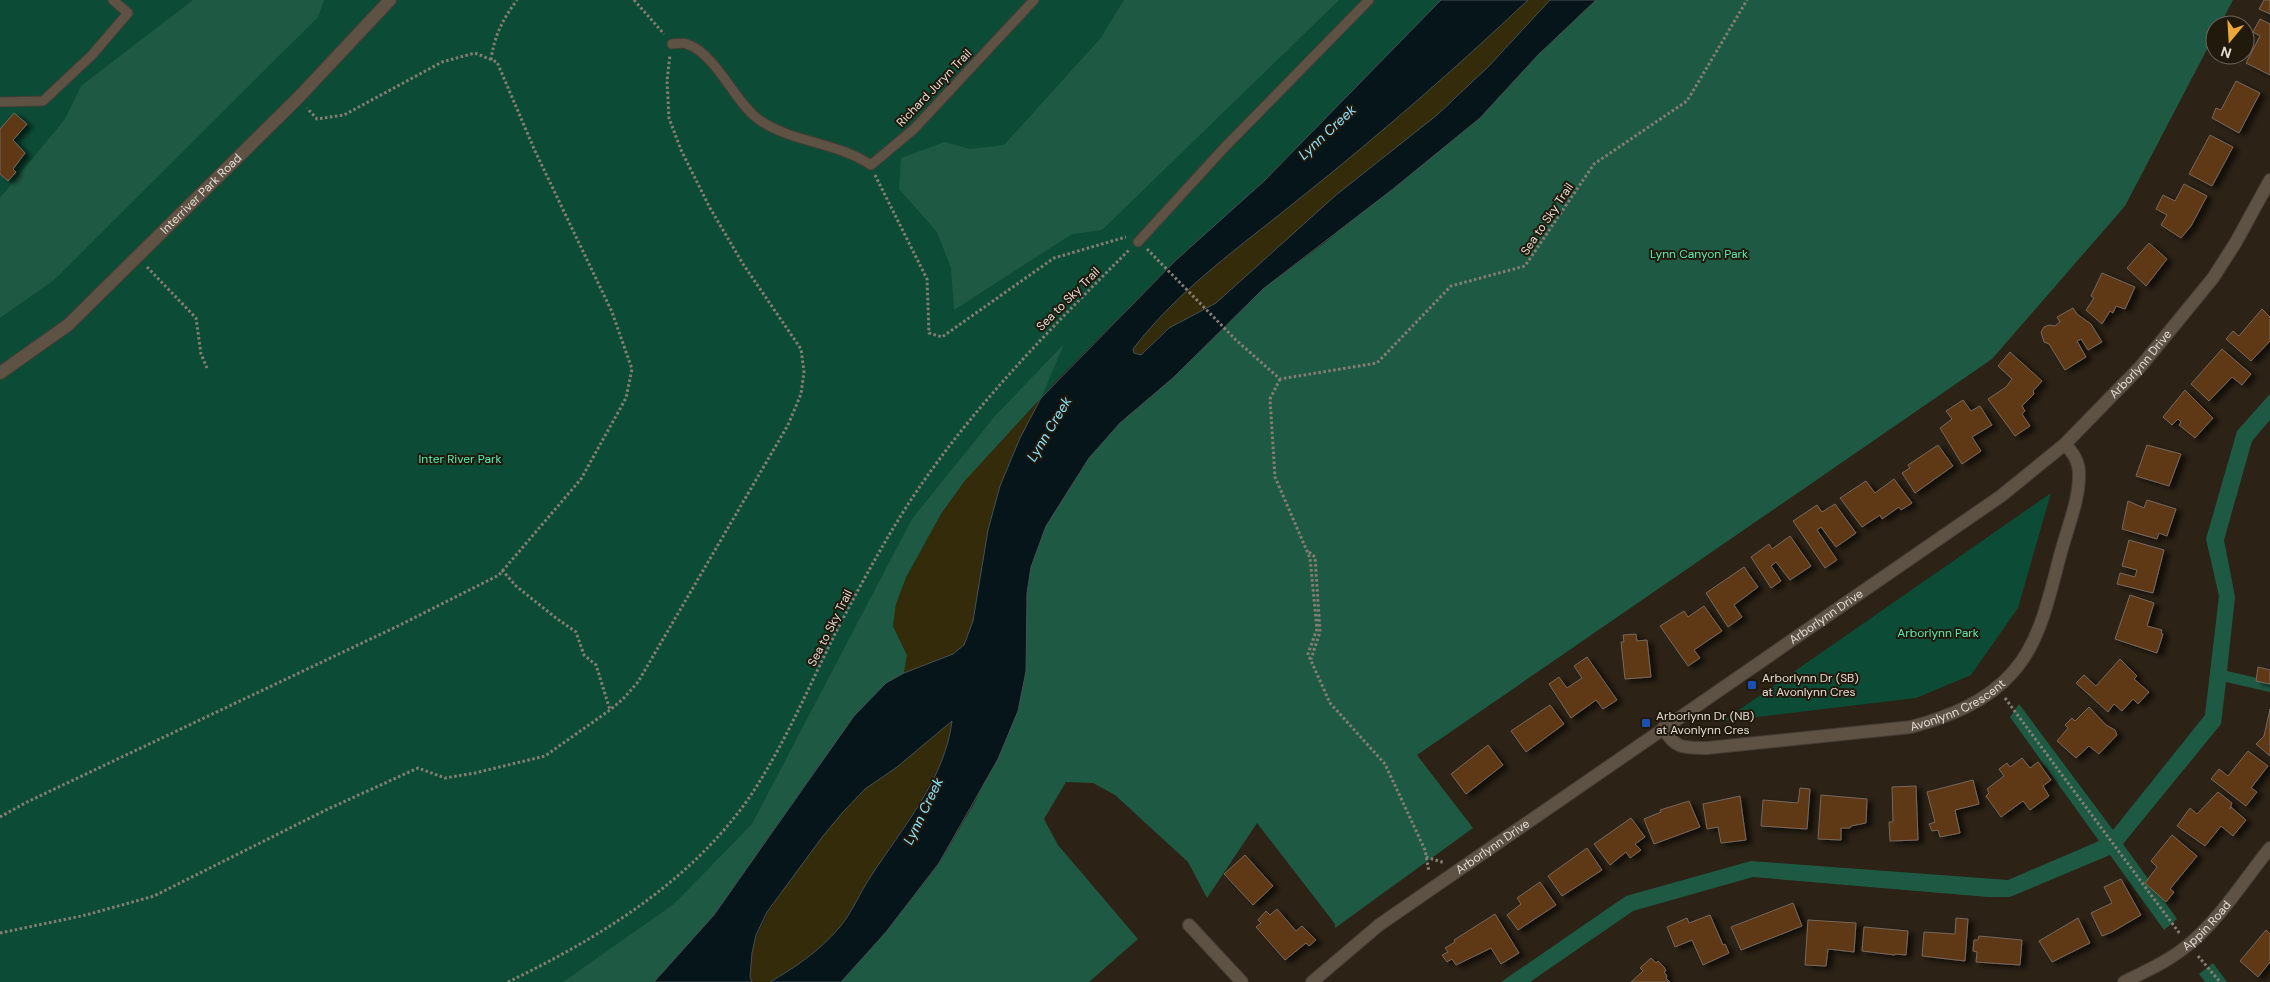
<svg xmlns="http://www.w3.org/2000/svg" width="2270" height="982" viewBox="0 0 2270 982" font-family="'DM Sans',sans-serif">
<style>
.green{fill:#0c4c36}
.forest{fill:#1e5a43}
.sand{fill:#332b0a}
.water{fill:#05151a;stroke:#485152}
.building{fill:#5e3715;stroke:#77685d;filter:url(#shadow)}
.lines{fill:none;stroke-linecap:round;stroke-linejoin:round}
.service-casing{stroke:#463d34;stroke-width:11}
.minor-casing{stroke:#463d34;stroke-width:14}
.path{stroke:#867e74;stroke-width:3;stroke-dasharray:2.5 2.5;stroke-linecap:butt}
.service{stroke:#5d5244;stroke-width:9}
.minor{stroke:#5d5244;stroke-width:12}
.transit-dot{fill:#1a4fb4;stroke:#22190d;stroke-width:2}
.labels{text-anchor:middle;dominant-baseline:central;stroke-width:4;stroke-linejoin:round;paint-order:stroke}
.street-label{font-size:12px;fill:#e3dcd4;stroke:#22190d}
.park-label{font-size:12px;fill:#57eeb4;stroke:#22190d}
.poi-label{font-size:12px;fill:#e3dcd4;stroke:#22190d;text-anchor:start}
.water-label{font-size:14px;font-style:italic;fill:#8de4ff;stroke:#22190d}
</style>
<defs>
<filter id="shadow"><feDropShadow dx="5.5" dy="3" stdDeviation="2.5" flood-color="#0009"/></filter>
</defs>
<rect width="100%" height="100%" fill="#2c2216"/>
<path class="green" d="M0,0H1441L1263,182L1175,261L1058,379L964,482L896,636L907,655L904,673L886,683L654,982H0Z
M2051,493L2018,608L1971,675L1916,698L1723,721Z"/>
<path class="forest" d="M193,0H324L318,17L54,280L0,318V198L65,119L81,86Z
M1124,0H1339L1102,230L1072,234L954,310L951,268L937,232L899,189L901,158L945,142L970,149L1004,145L1100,39Z
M1596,0H2233L2220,25H2215V34L2125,206L1992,359L1417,755L1473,828L1335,928V924L1257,823L1207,898L1188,862L1115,795L1093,783L1066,782L1044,819L1058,845L1138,939L1089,982H841L886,932L939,864L975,802L1018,711L1026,671L1027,593L1031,567L1046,526L1089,458L1120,423L1174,377L1263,289L1327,241L1538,55Z
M1064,344L1041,398L964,482L941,514L906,577L896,604L893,626L907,655L904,673L886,683L820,763L714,915L654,982H563L674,904L752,824L912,519L995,416Z
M2270,394V420L2252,441L2224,540L2235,597L2227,671L2270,681V692L2226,682L2221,724L2123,844L2177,919L2164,930L2110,855L2010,897H1988L1753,877L1633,911L1530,982H1501L1626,896L1751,861L2008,880L2099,841L2010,717L2019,704L2113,830L2205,715L2219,596L2206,539L2237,431Z
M2213,963L2227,982H2205L2199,974Z"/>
<path class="sand" d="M1528,0H1550L1489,66L1437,115L1336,195L1216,303L1169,328L1141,355L1134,353L1133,349C1160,314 1193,283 1227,255C1251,234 1278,217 1302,197C1379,133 1455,68 1528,0Z
M1041,398L1020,438L1000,486L988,530L973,621L964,645L953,654L904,673L907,655L893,626L896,604L906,578L941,514L964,482Z
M952,720L946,752L921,800L892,844L840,927L819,949L800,964L770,982H752C734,935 830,823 863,791C873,782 886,776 897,767C916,752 933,735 952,720Z"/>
<path class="water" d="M1441,0H1528C1455,69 1378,136 1299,199C1241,246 1179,289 1133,349L1134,353L1141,355L1169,328L1216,303L1336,195L1437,115L1489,66L1550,0H1596L1538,55L1480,118L1393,189L1263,289L1174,377L1120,423L1089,458L1046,526L1031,567L1027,593L1026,671L1018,711L998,759L939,863L886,932L841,982H770C796,967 819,951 839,928C852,913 860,892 871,876C902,828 945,779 952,721L897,767L865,789L843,812L823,836L767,912L756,935L752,953L750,977L752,982H654L714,915L854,716L886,683L904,673L953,654L964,645L973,621L988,530L1000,486L1020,438L1041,398L1175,261L1263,182Z"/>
<path class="building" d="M2264,0H2270V14L2259,9Z
M2260,19L2270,24V75L2246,63L2260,36L2253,32Z
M2236,81L2260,93L2239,133L2212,118L2216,108L2221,110Z
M14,113L27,124L13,140L25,153L13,169L16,172L8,181L0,174V129Z
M2210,135L2233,147L2212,186L2189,174Z
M2184,184L2207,196L2191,226L2181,238L2161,225L2167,215L2156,209L2163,195L2175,201Z
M2149,243L2167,259L2146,286L2127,268Z
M2102,273L2135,287L2125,309L2116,306L2113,313L2110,311L2102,324L2086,310L2094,298L2091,296Z
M2073,308L2077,314L2091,324L2102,342L2088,350L2081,339L2077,341L2086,357L2065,370L2049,344L2044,342L2041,332L2044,327L2049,325L2055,326L2060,322L2057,317Z
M2262,309L2270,317V341L2251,361L2226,339L2233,331L2239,336Z
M2222,349L2251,374L2242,385L2232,377L2209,401L2191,384Z
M2010,352L2042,381L2033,391L2034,394L2022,406L2025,411L2022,414L2030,426L2015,436L1988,399L2006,387L2012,379L1998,366Z
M2185,390L2213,418L2195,438L2179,425L2181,422L2178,419L2172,425L2163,417Z
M1963,400L1971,411L1980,406L1992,425L1972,437L1981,451L1962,464L1940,428L1952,419L1946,411Z
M1938,445L1953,466L1915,493L1902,473L1910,468L1908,465Z
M2147,445L2181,454L2169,486L2136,476Z
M1894,479L1912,503L1901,510L1899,507L1882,519L1880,515L1862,527L1840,498L1866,481L1875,493Z
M2147,500L2176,509L2167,536L2159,533L2157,539L2122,529L2128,501L2144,508Z
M1835,504L1856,533L1836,547L1821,527L1817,530L1837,560L1825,568L1793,521L1817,505L1822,512Z
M1790,536L1811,566L1790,580L1776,562L1771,566L1781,581L1771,588L1751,557L1769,544L1772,549Z
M2129,540L2164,550L2153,593L2117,584L2120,573L2135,577L2137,570L2122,566Z
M1744,567L1758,587L1734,605L1742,617L1728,627L1706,593Z
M2130,595L2154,603L2147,626L2162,630L2161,633L2163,634L2157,653L2115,639Z
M1704,606L1722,631L1694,650L1700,658L1688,666L1660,626L1684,611L1688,617Z
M1636,634L1637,641L1647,640L1651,677L1625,679L1621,642H1624L1623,635Z
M1587,657L1617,700L1603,709L1596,700L1571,718L1549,684L1559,677L1567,688L1582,678L1574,666Z
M2120,659L2137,676L2134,679L2149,692L2138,704L2133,699L2122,711L2114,704L2108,712L2076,683L2084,675L2096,686Z
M2258,667L2270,670V684L2256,681Z
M1550,705L1564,724L1526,752L1511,731Z
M2089,707L2106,725L2115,730L2117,735L2099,754L2089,746L2076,758L2057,741L2068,728L2065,725L2072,718L2075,721Z
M2270,709V756L2256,744L2264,736Z
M1488,745L1503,765L1466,794L1451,774Z
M2248,751L2268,766L2251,788L2257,792L2246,806L2211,779L2219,769L2228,776Z
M2022,758L2030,768L2038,762L2051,780L2043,786L2049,796L2030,810L2023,801L2001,817L1986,796L1989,793L1987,789L2004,776L1999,769L2007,763L2010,767Z
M1973,780L1979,804L1955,810L1960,833L1940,837L1938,830L1932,831L1929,824L1935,822L1927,792Z
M1916,786L1918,840L1890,841L1889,822H1893L1892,787Z
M1800,788L1810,789L1807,829L1761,826L1763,800L1798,803Z
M2218,792L2232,803L2230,809L2231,807L2246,820L2233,836L2221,826L2205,846L2177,826L2190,808L2197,814Z
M1821,795L1867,799L1866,823L1851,826L1850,828H1841V840L1818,839Z
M1740,796L1746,840L1721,843L1718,827L1707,829L1703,804Z
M1689,801L1700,827L1654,844L1644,819L1661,812L1660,810Z
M1631,818L1645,837L1635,844L1641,850L1630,858L1626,852L1610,865L1594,844Z
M2172,835L2197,856L2170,889L2174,892L2166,902L2145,883L2157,867L2151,861Z
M1587,848L1602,870L1562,896L1548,876Z
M1245,855L1273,886L1253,905L1224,874Z
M2121,879L2141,915L2112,932L2102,936L2091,913L2112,903L2104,887Z
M1540,882L1556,905L1518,930L1507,915L1521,904L1517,898Z
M1793,903L1802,926L1741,950L1731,927Z
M1277,909L1296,931L1302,926L1316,940L1309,946L1306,943L1285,960L1256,927L1261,923L1258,920L1266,911L1270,915Z
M1495,914L1519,953L1501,964L1491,948L1456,965L1452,959L1447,962L1442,955L1448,952L1445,948L1455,942L1454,940Z
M1710,915L1723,945L1725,944L1729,953L1703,965L1692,940L1675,947L1667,927L1687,918L1689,923Z
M1956,918L1968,919L1965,961L1922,956L1924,932L1955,934Z
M2078,918L2090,943L2052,962L2039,941Z
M1808,920L1856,923L1854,952L1828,949L1826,966L1805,965Z
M1864,927L1908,931L1906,955L1895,954V955L1862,951Z
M2266,930L2270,934V962L2258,977L2240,961Z
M1979,936L2022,940L2020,965L1976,962L1977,952L1973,951L1974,940H1978Z
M1651,958L1656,963L1658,961L1664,967L1666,971L1664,972L1667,976L1666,978L1670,982H1631L1643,971L1640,968Z"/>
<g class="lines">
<defs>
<path id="service" d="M672,44C677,44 683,42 687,44C717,55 733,100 758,119C791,143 835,141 871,165L914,129L1034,0
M0,102L43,101L92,55L128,13L113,0
M1138,242L1224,148L1369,0"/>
<g id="minor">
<path id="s1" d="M0,373L68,325L298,98L390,0"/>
<path id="s2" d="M1663,728C1675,749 1684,748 1707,748L1911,727C1948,717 1987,702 2013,672C2043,639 2051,586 2063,545C2070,521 2080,496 2079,471C2078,459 2072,452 2065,444"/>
<path d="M1189,925L1242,982"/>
<path id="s3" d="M1312,982L1379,925L2001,496L2065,444L2141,366L2213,278L2236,242L2270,180"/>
<path id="s4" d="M2124,982C2146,971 2169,961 2188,945C2220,919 2244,880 2270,848"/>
</g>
</defs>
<use href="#service" class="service-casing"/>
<use href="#minor" class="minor-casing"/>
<path class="path" d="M634,0L664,34
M491,60C494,36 503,19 517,0
M875,175L927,279L929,333L942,337L1054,258L1126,237
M1147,249L1236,340L1280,379L1377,363L1451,286L1525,266L1594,164L1687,101L1747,0
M147,267L196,318L201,354L207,368
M1280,379L1270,399L1275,477L1310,558L1317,629L1308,654L1330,703L1385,764L1425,850L1429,872
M1309,552L1315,557L1320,632L1311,659
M502,570L516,586L556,618L576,632L584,655L596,665L610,710
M2005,698L2180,934
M0,817L27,802L398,626L499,575L581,479L626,398L632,369L612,312L535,151L497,62L475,53L442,62L344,115L317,119L307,108
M1426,857L1445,863
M0,933L86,915L154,896L328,809L418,768L445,778L475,773L545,756L610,710L623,699L638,682L788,425L801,394L804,372L801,349L743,264L710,208L681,150L669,118L667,81L670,55
M2198,956L2220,982
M508,982C601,937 692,881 751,795C784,745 807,691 833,638C854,597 876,556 900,517C962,417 1047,332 1130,249"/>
<use href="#service" class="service"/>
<use href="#minor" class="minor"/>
</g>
<g class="transit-dot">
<rect x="1747" y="680" width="10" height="10" rx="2.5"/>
<rect x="1641" y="718" width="10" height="10" rx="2.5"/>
</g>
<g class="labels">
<g class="street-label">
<text transform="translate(934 88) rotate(-46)">Richard Juryn Trail</text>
<text stroke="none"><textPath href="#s1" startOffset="270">Interriver Park Road</textPath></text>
<text transform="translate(1547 219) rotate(-56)">Sea to Sky Trail</text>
<text transform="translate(1068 299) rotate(-45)">Sea to Sky Trail</text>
<text stroke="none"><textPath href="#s3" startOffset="1036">Arborlynn Drive</textPath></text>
<text stroke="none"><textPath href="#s3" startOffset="631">Arborlynn Drive</textPath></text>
<text transform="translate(830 628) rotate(-63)">Sea to Sky Trail</text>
<text stroke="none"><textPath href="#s2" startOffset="309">Avonlynn Crescent</textPath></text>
<text stroke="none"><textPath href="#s3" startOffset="226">Arborlynn Drive</textPath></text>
<text stroke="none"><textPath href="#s4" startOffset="101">Appin Road</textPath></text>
</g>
<g class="park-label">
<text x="1699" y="254">Lynn Canyon Park</text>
<text x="460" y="459">Inter River Park</text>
<text x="1938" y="633">Arborlynn Park</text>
</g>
<g class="poi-label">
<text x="1762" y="678">Arborlynn Dr (SB)<tspan x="1762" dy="14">at Avonlynn Cres</tspan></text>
<text x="1656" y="716">Arborlynn Dr (NB)<tspan x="1656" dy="14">at Avonlynn Cres</tspan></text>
</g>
<g class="water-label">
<text transform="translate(1327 132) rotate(-43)">Lynn Creek</text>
<text transform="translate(1049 429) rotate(-59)">Lynn Creek</text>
<text transform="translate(923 811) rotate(-64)">Lynn Creek</text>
</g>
</g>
<g transform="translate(2230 40) rotate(198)"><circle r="24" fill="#22190d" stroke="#6f675d"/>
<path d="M0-4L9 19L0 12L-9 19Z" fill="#eda83b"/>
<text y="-8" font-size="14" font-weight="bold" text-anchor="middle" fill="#e3dcd4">N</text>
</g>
</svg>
